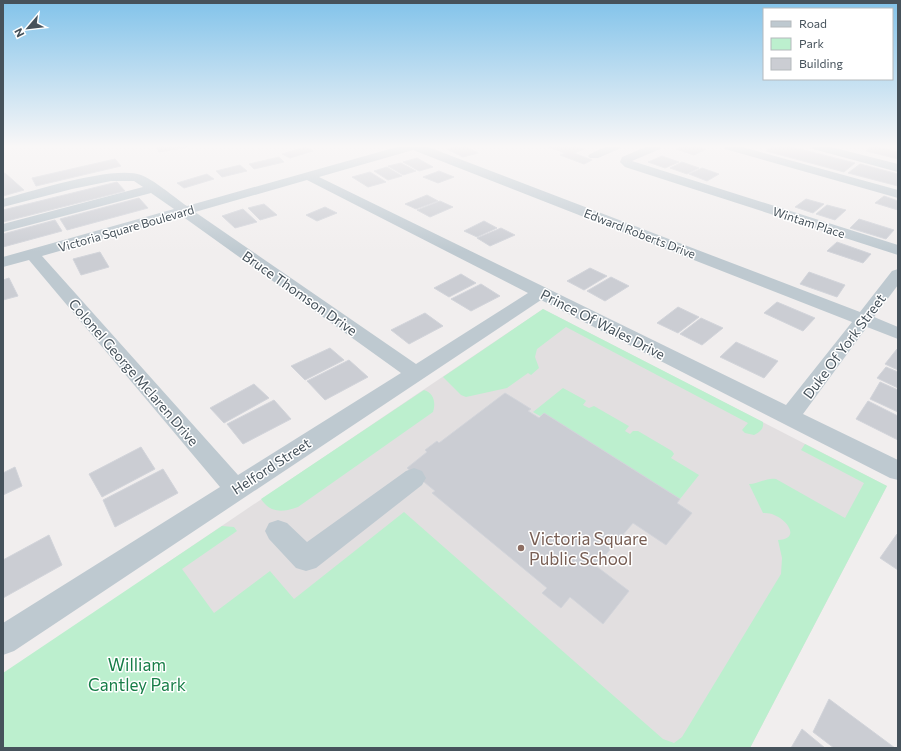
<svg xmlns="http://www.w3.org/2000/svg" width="901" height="751" viewBox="0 0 901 751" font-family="Commissioner,sans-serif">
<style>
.education{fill:#e2dfe0}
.green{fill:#bcefce}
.building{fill:#cbcdd3;stroke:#d2d4da}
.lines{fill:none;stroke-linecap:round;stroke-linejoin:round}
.minor{fill:#bec9d0;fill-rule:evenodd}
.education-dot{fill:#8d6e63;stroke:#fff;stroke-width:1.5}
.labels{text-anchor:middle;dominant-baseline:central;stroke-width:3;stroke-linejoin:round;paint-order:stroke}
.far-street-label{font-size:12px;fill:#46525b;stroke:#fff}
.street-label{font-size:14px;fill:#46525b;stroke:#fff}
.near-education-label{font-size:17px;fill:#785e54;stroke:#fff;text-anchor:start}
.near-park-label{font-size:17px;fill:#177d47;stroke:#fff}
</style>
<rect width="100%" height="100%" fill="#f1eeee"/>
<path class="education" d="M543,309L887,486L750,748H288L155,571Z"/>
<path class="green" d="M543,309L763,422C764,429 760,432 754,435L745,433L742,430L748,423L566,327L537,349L535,357L539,368L531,375L528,373L507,388L466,397L461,395L443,377Z
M563,388L585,400L586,401L583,405L589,408L594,406L627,425L629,426L625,431L630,434L633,431H638L672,451L674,454L671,458L699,475L680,499L544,413L540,416L533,412Z
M424,390C434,393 436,403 433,412L298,507C284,512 271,514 261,499Z
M805,444L887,486L750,748H3V673L222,526L234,527L237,531L182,569L214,613L270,571L294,599L404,512L663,739L674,743L682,737L781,574L782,558L778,540C805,539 782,511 763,513L749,484C758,484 767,477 776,479L845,518L864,483L801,450Z"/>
<path class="building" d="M156,147H187L159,152Z
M305,147L313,151L290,158L282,154Z
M453,147H467L478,153L463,157L447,149Z
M549,147H578L584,149L574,153L592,160L584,164L560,155L565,153Z
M680,147H701L706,149L694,155L676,149Z
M772,147H792L855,163L844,172L766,151Z
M870,147H877L898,152V159L866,151Z
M662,156L679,162L665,168L648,162Z
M279,157L284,162L254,169L249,164Z
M417,158L433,167L419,171L403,162Z
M115,159L121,166L36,186L32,178Z
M682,162L699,168L687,174L670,168Z
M401,163L416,171L403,175L388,166Z
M860,164L898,174V186L848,173Z
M240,165L247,171L222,177L216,171Z
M387,167L402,176L388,180L374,171Z
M702,168L719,174L707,181L689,174Z
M439,171L454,177L438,183L423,177Z
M370,172L386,182L368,187L352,177Z
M3,173H5L24,190L3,196Z
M207,174L214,179L184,188L177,183Z
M117,182L125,191L3,222V210Z
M427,195L438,201L416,209L405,204Z
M884,196L898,201V210L875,203Z
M139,198L148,208L67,230L60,219Z
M806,199L824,204L813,213L795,207Z
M440,201L453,207L430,217L417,210Z
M264,204L277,215L260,220L248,208Z
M827,205L846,210L835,220L816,214Z
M325,207L337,213L317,221L306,215Z
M243,209L257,222L235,228L222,216Z
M859,219L894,230L886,239L850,228Z
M55,220L62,231L3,247V234Z
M484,221L497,228L477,237L464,231Z
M501,228L515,235L490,246L477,238Z
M837,242L871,254L863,263L827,251Z
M100,252L109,267L81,275L73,259Z
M590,268L607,276L584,290L567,281Z
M809,272L845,285L837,297L800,284Z
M461,274L476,283L449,297L434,288Z
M611,277L629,286L605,301L587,291Z
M9,278L18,296L3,300V280Z
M481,284L500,296L471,311L451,299Z
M777,302L815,318L803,331L764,313Z
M678,307L699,317L678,333L657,323Z
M425,313L443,326L409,344L391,330Z
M701,318L723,328L702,345L680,334Z
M736,342L778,361L764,378L720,357Z
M330,348L344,360L305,380L291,366Z
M897,349H898V370L885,364Z
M349,360L368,377L325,400L307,381Z
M886,367L898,372V388L877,378Z
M880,382L898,390V412L870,399Z
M254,384L269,398L224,423L210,408Z
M505,393L531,409L528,411L539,418L544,413L680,499L677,503L692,513L666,545L633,523L596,566L629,591L603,624L570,597L561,608L542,593L547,588L432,493L435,491L407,468L427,452L425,450L437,441L439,443Z
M274,400L291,419L243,444L227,424Z
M868,401L898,416V440L856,419Z
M141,447L155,469L102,497L89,474Z
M15,467L22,486L3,495V473Z
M163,469L178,493L115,527L103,500Z
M897,534L898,535V570L880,558Z
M49,535L62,565L3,598V560Z
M829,699L895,748H834L813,732Z
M802,729L825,748H791Z"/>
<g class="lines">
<path class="minor" d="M397,147H428L860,312L892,271L898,269V285L874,317L898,327V339L867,327L803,414L898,460V480L890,478L541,300L14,651L3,655V623L220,487L29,260L3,267V257L174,209L151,193L3,232V224L143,187L134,181H111L72,189L3,207V199C33,191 114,165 141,175C153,179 175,198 187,206ZM413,150L852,322L786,405L319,177ZM307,180L528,293L416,364L195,212ZM182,216L401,373L238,475L42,256Z
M605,147H620L619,149L598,158H590L588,156L590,154Z
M646,147H661L660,149L632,161L898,245V255L625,167L620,162L622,157Z
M724,147H742L898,190V198L725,149Z
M812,147H831L898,164V172L813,149Z
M414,468L422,471L426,478L422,485L316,568L306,571L296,568L269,539L265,531L269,523L278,520L287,523L307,542L406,471Z"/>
</g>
<linearGradient id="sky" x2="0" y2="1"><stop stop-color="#82c3ea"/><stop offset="0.58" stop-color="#f9f7f7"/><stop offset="1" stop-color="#f9f7f7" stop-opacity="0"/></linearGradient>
<rect width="901" height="252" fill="url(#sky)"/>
<circle class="education-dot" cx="521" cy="548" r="4"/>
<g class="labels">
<g class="far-street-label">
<text transform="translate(809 222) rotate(18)">Wintam Place</text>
<text transform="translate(126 228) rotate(-16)">Victoria Square Boulevard</text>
<text transform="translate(640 233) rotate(21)">Edward Roberts Drive</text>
</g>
<g class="street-label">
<text transform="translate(300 293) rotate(35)">Bruce Thomson Drive</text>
<text transform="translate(603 324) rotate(27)">Prince Of Wales Drive</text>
<text transform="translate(844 346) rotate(-53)">Duke Of York Street</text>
<text transform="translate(134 372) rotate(49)">Colonel George Mclaren Drive</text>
<text transform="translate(271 466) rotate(-33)">Helford Street</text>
</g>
<g class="near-education-label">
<text x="529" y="538">Victoria Square<tspan x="529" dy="20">Public School</tspan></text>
</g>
<g class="near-park-label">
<text x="137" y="664">William<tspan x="137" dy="20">Cantley Park</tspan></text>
</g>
</g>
<rect width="901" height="751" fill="none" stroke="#46525b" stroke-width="8"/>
<rect x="763" y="8" width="130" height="72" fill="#ffffff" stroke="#b5babd"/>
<rect x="771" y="21" width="20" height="6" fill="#bec9d0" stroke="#b5babd"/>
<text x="799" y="28" font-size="12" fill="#46525b">Road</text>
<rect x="771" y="38" width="20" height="12" fill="#bcefce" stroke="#b5babd"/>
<text x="799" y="48" font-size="12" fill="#46525b">Park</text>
<rect x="771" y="58" width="20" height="12" fill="#cbcdd3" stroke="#b5babd"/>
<text x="799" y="68" font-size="12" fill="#46525b">Building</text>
<g transform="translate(28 28) rotate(242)" stroke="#ffffff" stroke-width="3" paint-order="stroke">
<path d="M0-3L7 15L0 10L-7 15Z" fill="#46525b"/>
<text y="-6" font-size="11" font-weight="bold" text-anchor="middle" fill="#46525b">N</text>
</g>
</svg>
